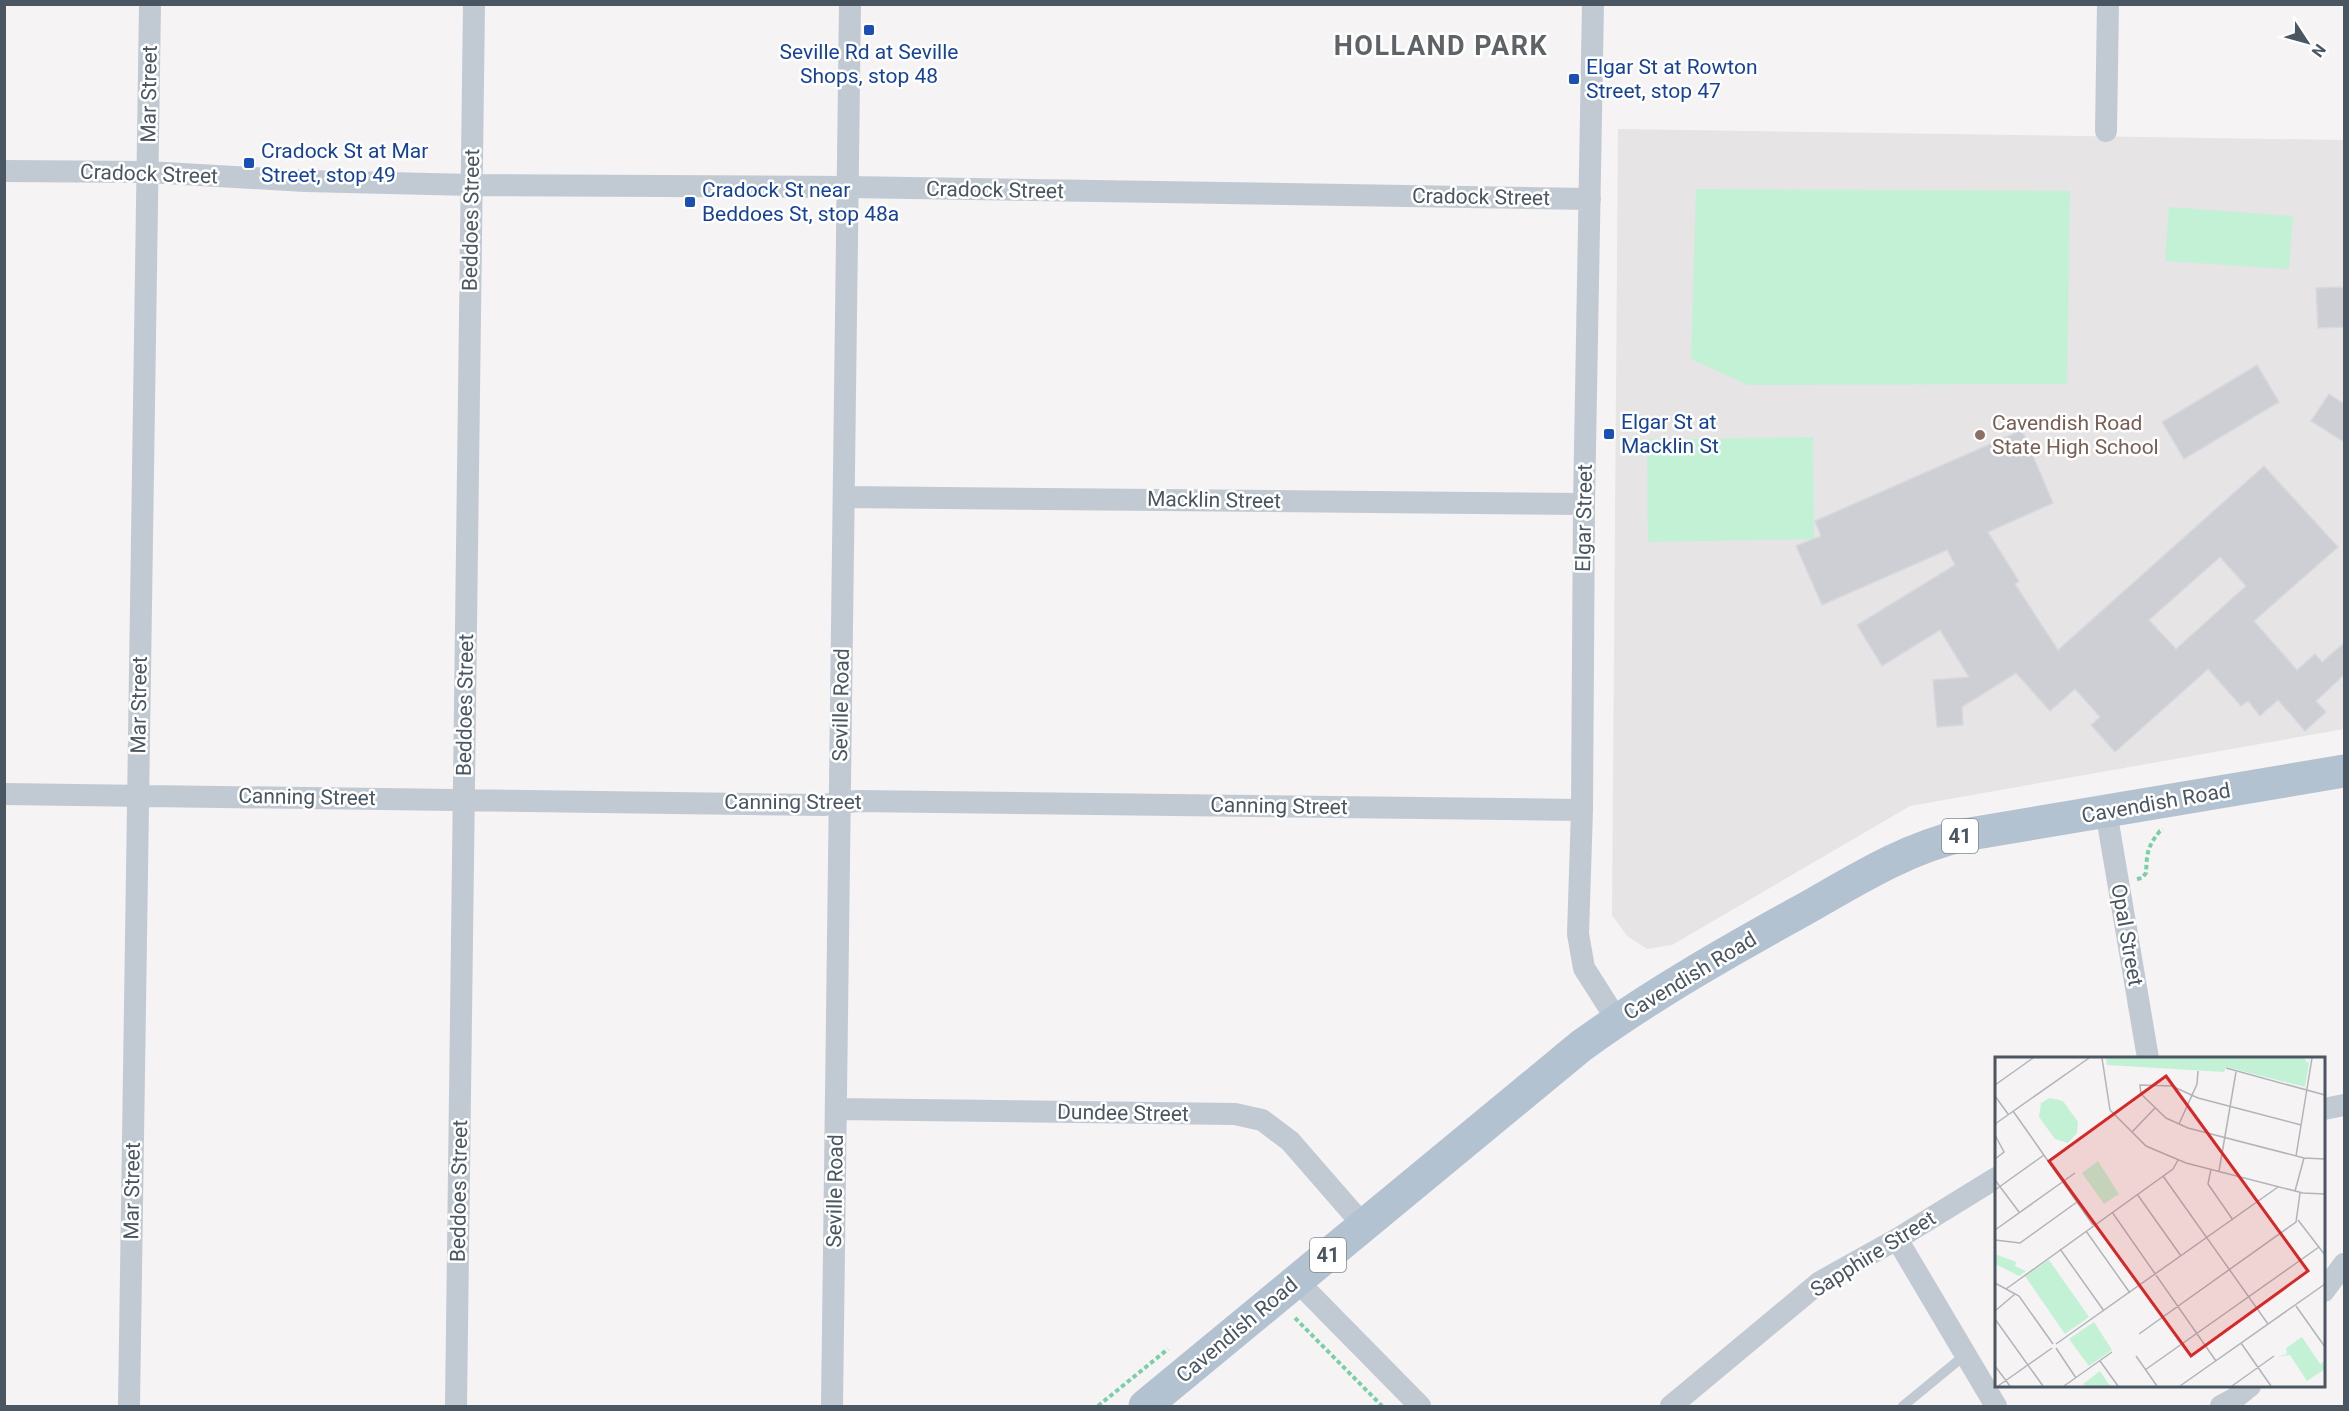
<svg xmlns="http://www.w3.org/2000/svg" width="2349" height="1411" viewBox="0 0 2349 1411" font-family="Roboto,sans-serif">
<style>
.education{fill:#e6e4e5}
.green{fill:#c3f1d5}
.building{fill:#cdcfd5;stroke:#d7d9de;stroke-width:1.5;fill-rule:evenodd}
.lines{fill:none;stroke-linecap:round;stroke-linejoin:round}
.path{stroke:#7ad0a6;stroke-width:4;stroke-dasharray:4.5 3;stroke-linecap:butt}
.service{stroke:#c1cad2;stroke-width:10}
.minor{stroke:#c1cad2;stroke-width:22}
.primary{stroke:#b3c2d1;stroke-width:33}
.transit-dot{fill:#1a4fb4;stroke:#fff;stroke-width:2}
.education-dot{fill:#8d6e63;stroke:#fff;stroke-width:2}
.labels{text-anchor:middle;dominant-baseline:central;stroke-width:5;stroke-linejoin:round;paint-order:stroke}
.shield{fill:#fff;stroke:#808990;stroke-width:1.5}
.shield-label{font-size:20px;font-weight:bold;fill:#4a5661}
.transit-label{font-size:21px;fill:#164399;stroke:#fff;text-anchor:start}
.street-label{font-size:21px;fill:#4a5661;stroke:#fff}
.education-label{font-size:21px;fill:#785e54;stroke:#fff;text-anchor:start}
.district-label{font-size:27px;font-weight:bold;letter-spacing:1.5px;fill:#5f6368;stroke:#fff}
.inset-road{fill:none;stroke:#b1b4b9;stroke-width:1.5}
.view{fill:#d62828;fill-opacity:0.15;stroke:#d62828;stroke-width:3}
.inset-edge{fill:none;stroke:#4a5661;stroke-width:3}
</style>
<rect width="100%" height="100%" fill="#f5f3f3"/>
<path class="education" d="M1618,129L2344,140V729L1910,806L1672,945L1647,949L1627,936L1612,915Z"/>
<path class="green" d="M1696,189L2070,191L2067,384L1748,385L1691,359Z
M2169,207L2293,216L2289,269L2165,261Z
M1813,437L1814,539L1648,542L1647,439Z"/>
<path class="building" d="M2344,287V327L2318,328L2316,288Z
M2257,365L2279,402L2184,459L2162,422Z
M2329,394L2344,404V442L2311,421Z
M2022,430L2053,503L1988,532L2019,581L2015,584L2058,650L2264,466L2338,547L2254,621L2297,670L2315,654L2322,662L2344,643V675L2316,701L2326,712L2305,731L2278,700L2260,716L2248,701L2241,706L2208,669L2115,752L2091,725L2100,717L2075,689L2050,711L2016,673L1962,707L1963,725L1937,727L1933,680L1969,677L1940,630L1882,666L1857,625L1955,565L1947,550L1822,605L1796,546L1821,536L1815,521ZM2220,557L2246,586L2176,649L2149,620Z"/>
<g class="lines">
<path class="path" d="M2137,879L2142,878L2146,873C2147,853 2147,847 2160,831L2163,830
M1295,1318L1382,1406
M1098,1406L1168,1349"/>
<path class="service" d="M1903,1406L1965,1355"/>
<path class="minor" d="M1593,4L1584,504L1582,810L1578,934L1584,968L1617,1020
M2106,131L2108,4
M4,171L148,172L305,181L472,185L848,187L1590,199
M844,497L1584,504
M4,794L823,805L857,801L1582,810
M2106,811L2148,1058
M837,1109L1235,1114L1262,1120L1290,1141L1364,1226
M2324,1109L2344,1105
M1897,1239L1996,1406
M1297,1281L1420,1406
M2324,1291L2344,1264
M129,1406L150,4
M456,1406L474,4
M832,1406L850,4
M1671,1406L1820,1282L1897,1239L1996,1178
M2221,1406L2234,1399L2250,1386"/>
<path class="primary" d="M1145,1406L1581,1046C1653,994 1725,953 1803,910C1856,880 1904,849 1964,835L2344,771"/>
</g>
<g class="transit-dot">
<rect x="863" y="24" width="12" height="12" rx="3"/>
<rect x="1568" y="73" width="12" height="12" rx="3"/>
<rect x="243" y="157" width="12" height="12" rx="3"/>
<rect x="684" y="196" width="12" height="12" rx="3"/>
<rect x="1603" y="428" width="12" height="12" rx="3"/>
</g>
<circle class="education-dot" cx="1980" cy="435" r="6"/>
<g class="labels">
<g class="shield">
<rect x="1942" y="819" width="36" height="34" rx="4.5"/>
<rect x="1310" y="1238" width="36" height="34" rx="4.5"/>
</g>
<g class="shield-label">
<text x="1960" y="836">41</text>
<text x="1328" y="1255">41</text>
</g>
<g class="transit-label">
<text x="869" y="52" text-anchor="middle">Seville Rd at Seville<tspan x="869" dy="24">Shops, stop 48</tspan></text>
<text x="1586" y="67">Elgar St at Rowton<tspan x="1586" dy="24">Street, stop 47</tspan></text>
<text x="261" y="151">Cradock St at Mar<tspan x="261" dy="24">Street, stop 49</tspan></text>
<text x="702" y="190">Cradock St near<tspan x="702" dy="24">Beddoes St, stop 48a</tspan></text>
<text x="1621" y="422">Elgar St at<tspan x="1621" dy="24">Macklin St</tspan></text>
</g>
<g class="street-label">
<text transform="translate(149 94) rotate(-89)">Mar Street</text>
<text transform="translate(149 174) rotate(2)">Cradock Street</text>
<text transform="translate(995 190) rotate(1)">Cradock Street</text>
<text transform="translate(1481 197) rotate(1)">Cradock Street</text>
<text transform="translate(471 220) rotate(-89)">Beddoes Street</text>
<text transform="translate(1214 500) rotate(1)">Macklin Street</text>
<text transform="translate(1584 518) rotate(-89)">Elgar Street</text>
<text transform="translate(139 705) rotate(-89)">Mar Street</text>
<text transform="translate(465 705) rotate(-89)">Beddoes Street</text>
<text transform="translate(841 705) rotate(-89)">Seville Road</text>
<text transform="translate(307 797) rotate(1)">Canning Street</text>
<text x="793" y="802">Canning Street</text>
<text transform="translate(2156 803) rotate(-10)">Cavendish Road</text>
<text transform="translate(1279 806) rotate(1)">Canning Street</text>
<text transform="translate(2127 935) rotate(80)">Opal Street</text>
<text transform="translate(1690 976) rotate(-31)">Cavendish Road</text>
<text transform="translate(1123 1113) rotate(1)">Dundee Street</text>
<text transform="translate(132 1191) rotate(-89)">Mar Street</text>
<text transform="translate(459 1191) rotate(-89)">Beddoes Street</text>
<text transform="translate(835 1191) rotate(-89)">Seville Road</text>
<text transform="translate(1873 1254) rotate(-32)">Sapphire Street</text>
<text transform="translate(1237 1330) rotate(-40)">Cavendish Road</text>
</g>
<g class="education-label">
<text x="1992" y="423">Cavendish Road<tspan x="1992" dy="24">State High School</tspan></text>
</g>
<g class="district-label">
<text x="1441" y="46">HOLLAND PARK</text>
</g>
</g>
<g transform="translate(1995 1057)">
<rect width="330" height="330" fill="#f5f3f3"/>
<path d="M111,1H309L313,6L315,1L310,30L231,10L229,15L112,8ZM55,41L68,44L83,65L82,76L73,86L60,82L44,60L46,46ZM103,104L124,137L109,147L87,116ZM0,197L21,205L20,209L31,214L24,219L0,207ZM54,203L94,260L70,277L30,219ZM99,265L117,293L94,309L74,282ZM307,280L325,307L330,304V312L312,324L295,298L282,300L292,297L291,291ZM105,314L115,329H90L88,327Z" fill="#c3f1d5"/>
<path class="inset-road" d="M107,1L115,53L151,89L191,106L308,136L330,137M231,11L330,38M0,28L38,1M0,39L13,57M18,54L98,168M0,67L94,1M184,67L202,27L203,14M306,68L203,41L177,29L145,28L146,37L171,61L193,71L309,101L330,102M137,75L160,51M0,78L9,95L0,102M301,99L317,1M216,112L213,127L238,163M224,114L241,15M168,119L273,267M0,123L24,155M0,133L49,98M300,134L309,101M142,137L186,199M117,155L221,304M303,163L330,198M0,173L80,116M91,174L135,236M0,183L25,186L82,145M65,192L109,254M0,226L24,239L58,287M11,232L178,112L183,103M301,249L330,290M0,254L20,237M0,262L48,329M144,277L301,165L305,136M246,286L276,329M61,287L283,130M61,291L81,321M141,299L162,329M105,304L123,329M0,309L15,329M150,313L324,190M3,329L57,291M69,329L117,295M185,329L330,227M237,329L279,299"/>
<path class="view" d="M171,19L313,214L196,299L54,104Z"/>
<rect width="330" height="330" class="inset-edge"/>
</g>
<rect width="2349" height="1411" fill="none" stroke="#4a5661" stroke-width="12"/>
<g transform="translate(2307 42) rotate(126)" stroke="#ffffff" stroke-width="4.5" paint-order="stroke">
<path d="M0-4.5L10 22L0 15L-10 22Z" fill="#4a5661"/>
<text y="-9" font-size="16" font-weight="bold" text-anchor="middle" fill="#4a5661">N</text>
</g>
</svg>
